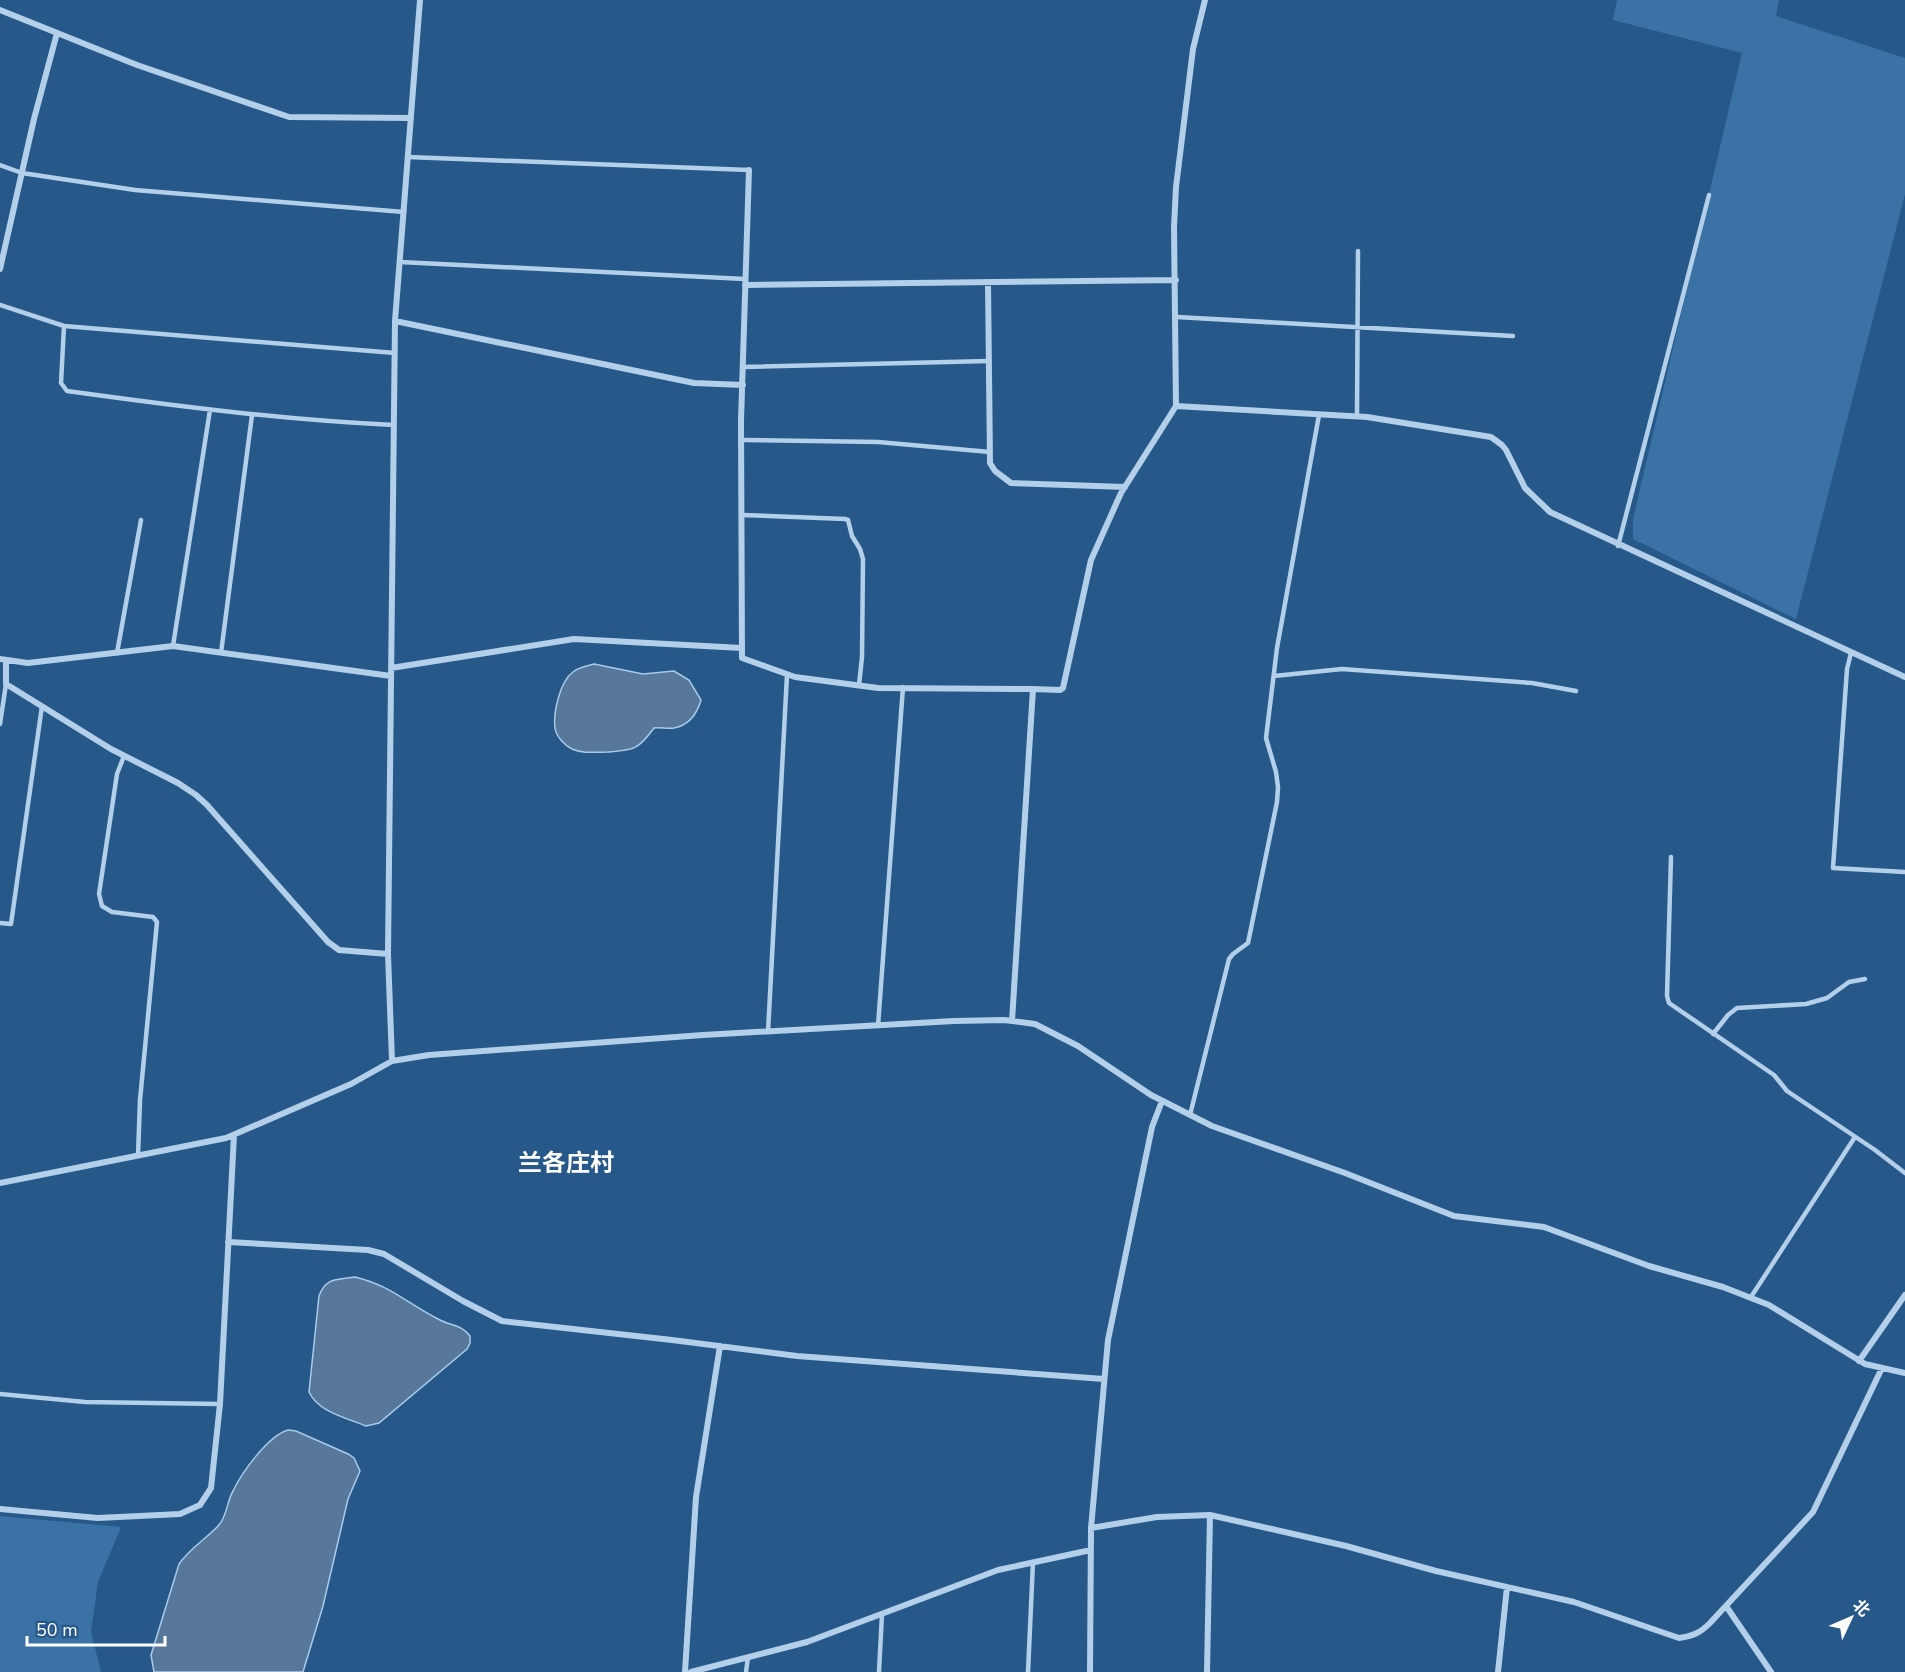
<svg xmlns="http://www.w3.org/2000/svg" width="1905" height="1672" viewBox="0 0 1905 1672" font-family="'Nunito Sans','Noto Sans SC',sans-serif">
<style>
.green{fill:#3b72a6}
.water{fill:#57789b;stroke:#a9cbea;stroke-width:1.5}
.lines{fill:none;stroke-linecap:round;stroke-linejoin:round}
.lane{stroke:#b4cfe9;stroke-width:4.5}
.street{stroke:#b4cfe9;stroke-width:6}
.labels{text-anchor:middle;dominant-baseline:central;stroke-width:4.5;stroke-linejoin:round;paint-order:stroke}
.quarter-label{font-size:24px;font-weight:bold;fill:#fff;stroke:#27588a}
</style>
<rect width="100%" height="100%" fill="#27588a"/>
<path class="green" d="M1617,0H1779L1776,16L1905,58V194L1796,619L1633,539V519L1742,53L1613,20Z
M0,1516L121,1527L98,1582L91,1632L101,1672H0Z"/>
<path class="water" d="M594,664L643,674L674,671L689,680L701,700C697,714 690,725 674,728C667,729 661,727 654,728C638,750 634,750 608,752C596,752 583,754 572,749C564,745 556,736 555,728C553,713 560,681 573,672C579,667 587,666 594,664Z
M355,1277C392,1286 406,1303 438,1319C450,1326 461,1324 470,1336V1343L467,1349L379,1423L366,1426C347,1418 318,1412 309,1392L319,1296C326,1277 337,1280 355,1277Z
M288,1430L296,1431L348,1454L354,1458L360,1471L348,1499L323,1606L303,1672H154L151,1655L179,1564C190,1548 206,1539 219,1525C227,1516 227,1501 233,1491C242,1472 268,1436 288,1430Z"/>
<g class="lines">
<path class="lane" d="M408,157L749,170
M0,165L22,173L135,190L404,212
M400,262L745,279
M0,305L64,326L395,353
M1177,317L1513,336
M64,326L61,383L67,391C176,406 284,420 394,425
M743,367L989,361
M1357,417L1358,251
M742,440L878,442L990,452
M742,515L845,519L848,520L852,536L860,549L863,559L862,657L859,685
M1618,546L1709,195
M173,646L210,410
M117,653L141,520
M221,653L252,415
M1851,653L1847,669L1833,868L1905,872
M1274,676L1342,669L1532,683L1576,691
M0,724L6,684
M124,756L117,774L99,894L102,906L112,912L153,917L157,922L140,1100L138,1156
M1671,857L1667,996L1669,1003L1774,1075L1787,1091L1875,1150L1905,1173
M0,923L11,924L42,706
M878,1026L903,687
M768,1032L787,675
M1713,1034L1728,1015L1737,1008L1806,1004L1827,998L1849,982L1865,979
M1190,1115L1229,959L1233,954L1248,943L1277,802L1278,787L1276,772L1266,738L1277,648L1319,415
M1751,1297L1855,1137
M0,1394L85,1402L220,1404
M746,1672L748,1657
M879,1672L882,1614
M1028,1672L1033,1562"/>
<path class="street" d="M0,10L137,65L289,117L411,118
M749,170L741,421L742,658L795,677L878,688L1033,689
M0,269L34,119L57,33
M988,282L990,463L995,471L1011,483L1125,487
M745,285L1176,280
M395,321L694,383L743,385
M1176,406L1367,417L1491,437L1502,445L1506,450L1525,488L1550,512L1905,677
M0,659L28,663L173,646L391,676
M6,660V684L111,749L178,783L196,795L207,805L328,942L339,950L388,954
M391,668L574,639L742,648
M1012,1021L1033,689L1060,690L1063,688L1091,560L1121,493L1176,406L1174,227L1176,187L1193,49L1205,0
M392,1061L388,954L395,321L420,0
M0,1183L226,1138L351,1084L392,1061L429,1055L703,1035L954,1021L1004,1020L1035,1024L1078,1046L1151,1095L1212,1126L1345,1173L1454,1216L1544,1227L1649,1266L1723,1287L1769,1305L1865,1364L1905,1373
M228,1242L368,1250L384,1254L463,1301L502,1321L672,1340L797,1356L1104,1379
M1859,1361L1905,1295
M0,1509L98,1518L180,1514L200,1505L211,1488L220,1404L234,1135
M1091,1528L1157,1517L1210,1515L1346,1546L1436,1571L1574,1602L1679,1638C1693,1636 1700,1633 1710,1623L1813,1512L1882,1368
M1726,1606L1771,1672
M685,1672L696,1497L720,1346
M691,1672L807,1642L998,1570L1091,1550
M1090,1672L1091,1528L1108,1340L1152,1127L1162,1101
M1207,1672L1210,1515
M1498,1672L1507,1587"/>
</g>
<g class="labels">
<g class="quarter-label">
<text x="566" y="1163">兰各庄村</text>
</g>
</g>
<g transform="translate(1851 1618) rotate(46)" stroke="#27588a" stroke-width="4.5" paint-order="stroke">
<path d="M0-4.5L10 22L0 15L-10 22Z" fill="#ffffff"/>
<text y="-9" font-size="16" font-weight="bold" text-anchor="middle" fill="#ffffff">北</text>
</g>
<path d="M27 1636v9h138v-9" fill="none" stroke="#ffffff" stroke-width="3"/>
<text x="36" y="1636" font-size="18" fill="#ffffff" stroke="#27588a" stroke-width="4.5" paint-order="stroke">50 m</text>
</svg>
